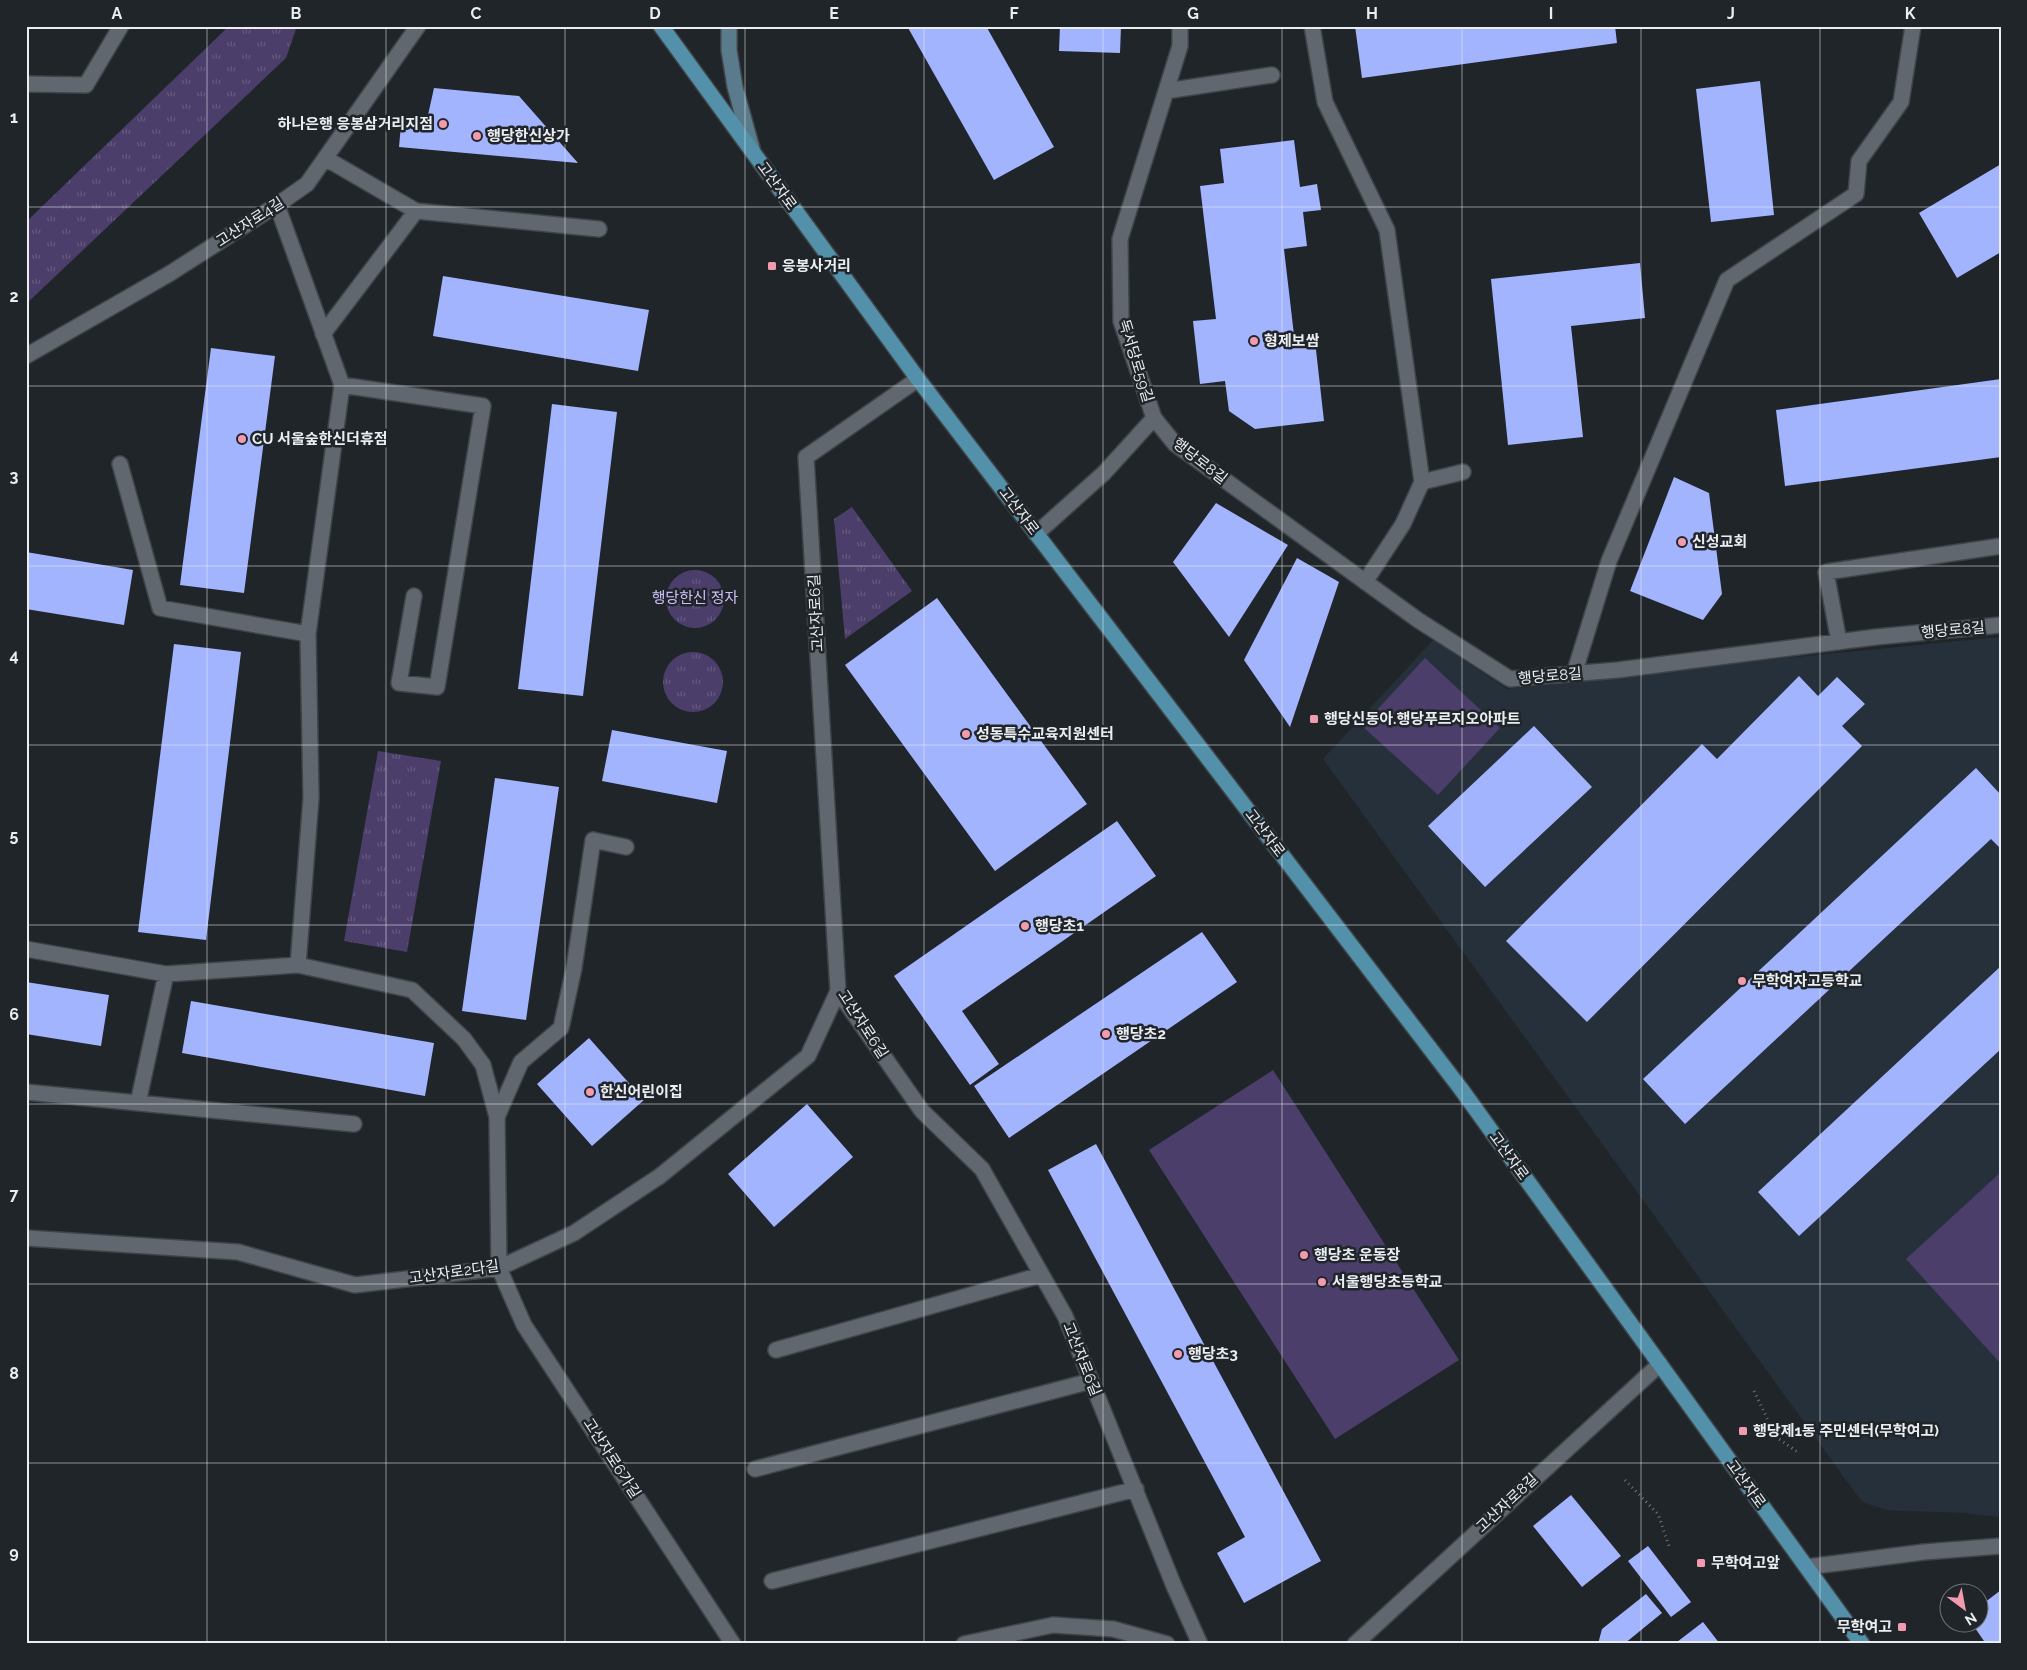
<svg xmlns="http://www.w3.org/2000/svg" width="2027" height="1670" viewBox="0 0 2027 1670" font-family="Raleway,'Noto Sans KR',sans-serif">
<style>
.built{fill:#26303a}
.grass{fill:url(#grass-tufts)}
.garden{fill:#4b3e6a}
.building{fill:#a3b4fe}
.lines{fill:none;stroke-linecap:round;stroke-linejoin:round}
.service-casing{stroke:#3f4449;stroke-width:18}
.minor-casing{stroke:#3f4449;stroke-width:18}
.secondary-casing{stroke:#3f4449;stroke-width:18}
.primary-casing{stroke:#3f4449;stroke-width:18}
.path{stroke:#72777b;stroke-width:3;stroke-dasharray:1 4;stroke-linecap:butt}
.service{stroke:#61676e;stroke-width:15}
.minor{stroke:#61676e;stroke-width:15}
.secondary{stroke:#5a7b8c;stroke-width:15}
.primary{stroke:#5390aa;stroke-width:15}
.grid{fill:none;stroke:#eaeef2;stroke-width:1;stroke-opacity:0.55}
.poi-dot{fill:#f29aae;stroke:#20252a;stroke-width:2}
.labels{text-anchor:middle;dominant-baseline:central;stroke-width:5;stroke-linejoin:round;paint-order:stroke}
.poi-label{font-size:15px;font-weight:bold;fill:#eaeef2;stroke:#20252a;text-anchor:start}
.street-label{font-size:15px;fill:#eaeef2;stroke:#20252a}
.park-label{font-size:15px;fill:#cebff9;stroke:#20252a}
.neatline{fill:none;stroke:#eaeef2;stroke-width:2}
.grid-label{font-size:16px;text-anchor:middle;font-weight:bold;fill:#eaeef2}
</style>
<defs>
<pattern id="grass-tufts" width="24" height="20" patternUnits="userSpaceOnUse" patternTransform="scale(1.25)"><rect width="24" height="20" fill="#4b3e6a"/><path d="M3 7l-1-3M5 7V3M7 7l1-3M15 17l-1-3M17 17v-4M19 17l1-3" fill="none" stroke="#655a80"/></pattern>
</defs>
<rect width="100%" height="100%" fill="#20252a"/>
<path class="built" d="M2001,637V1517L1963,1513L1887,1510L1862,1502L1323,759L1433,640L1507,689L1776,659Z"/>
<path class="grass" d="M229,26H297L286,58L26,304V222Z
M852,507L912,591L845,639L834,519Z
M666 599a29 29 0 1 1 58 0a29 29 0 1 1-58 0Z
M663 682a30 30 0 1 1 60 0a30 30 0 1 1-60 0Z
M378,751L441,761L407,952L344,941Z"/>
<path class="garden" d="M1425,658L1500,728L1438,795L1362,726Z
M1273,1070L1459,1360L1335,1439L1149,1150Z
M2001,1172V1364L1906,1259Z"/>
<path class="building" d="M907,26H986L1054,147L994,180Z
M1060,26H1121L1120,53L1059,51Z
M1355,26H1615L1617,43L1362,78Z
M1760,81L1774,215L1711,222L1696,89Z
M434,88L519,96L578,163L399,147L401,125L428,115Z
M1294,140L1300,187L1317,184L1321,210L1303,212L1307,246L1284,249L1294,335L1315,341L1324,421L1255,429L1229,411L1225,381L1200,384L1193,321L1216,319L1200,186L1224,183L1220,149Z
M2001,164V252L1957,278L1919,213Z
M1640,263L1645,318L1571,326L1583,437L1508,445L1491,279Z
M443,276L649,310L638,371L433,336Z
M211,348L275,356L244,593L180,585Z
M2001,379V457L1785,486L1776,410Z
M552,404L617,412L583,696L518,689Z
M1674,477L1709,493L1722,594L1703,620L1630,591Z
M1216,503L1288,545L1229,637L1173,562Z
M26,552L133,570L124,625L26,609Z
M1297,558L1339,582L1290,727L1244,660Z
M937,598L1087,804L995,871L845,665Z
M174,644L241,652L206,940L138,932Z
M1799,676L1818,696L1837,677L1865,704L1842,726L1862,746L1587,1022L1506,941L1702,744L1717,759Z
M1534,726L1592,787L1485,887L1428,826Z
M612,730L727,751L717,803L602,781Z
M1976,768L2001,795V849L1991,839L1685,1124L1643,1079Z
M495,778L559,787L526,1020L462,1011Z
M1117,821L1156,876L962,1011L999,1064L970,1085L894,976Z
M1202,932L1237,982L1009,1138L974,1086Z
M2001,966V1049L1799,1236L1758,1192Z
M26,982L109,995L101,1046L26,1034Z
M191,1001L434,1043L425,1096L182,1053Z
M589,1038L644,1100L592,1146L537,1084Z
M807,1104L853,1157L774,1227L728,1174Z
M1096,1144L1321,1561L1244,1603L1217,1553L1245,1537L1048,1170Z
M1571,1495L1621,1556L1582,1587L1533,1526Z
M1648,1546L1691,1602L1671,1617L1628,1561Z
M2001,1590V1644H1986L1971,1622H1980V1606Z
M1646,1594L1662,1613L1624,1644H1598L1602,1629Z
M1703,1622L1720,1644H1678L1677,1642Z"/>
<g class="lines">
<defs>
<path id="service" d="M26,84L86,85L121,26"/>
<path id="minor" d="M1312,26L1325,102L1387,230L1422,482L1403,524L1365,582
M1166,91L1272,75
M277,205L342,385L308,634L311,798L298,965L412,990L464,1039L483,1065L497,1117L499,1268L524,1325L733,1644
M416,211L599,229
M323,334L416,211L325,158
M26,356L169,274L277,205L307,184L418,26
M918,379L806,457L838,991L922,1111L982,1169L1065,1316L1174,1586L1200,1644
M342,385L483,406L437,687L399,683L414,596
M1154,418L1175,444L1418,620L1510,679L1618,670L1876,637L2001,625
M120,464L160,608L308,634
M1422,482L1463,472
M1036,534L1104,473L1154,418L1121,321L1120,239L1180,46V26
M1839,642L1826,572L2001,546
M1574,674L1609,561L1727,280L1856,194L1859,161L1901,102L1913,26
M26,949L166,974L298,965
M26,1092L354,1124
M138,1103L166,974
M497,1117L521,1062L561,1028L574,968L593,840L626,847
M26,1238L238,1252L355,1285L499,1268L574,1233L660,1176L808,1056L838,991
M776,1350L1041,1275
M755,1469L1091,1381
M1807,1567L1924,1552L2001,1546
M772,1581L1136,1489
M964,1644L1053,1625L1113,1629L1167,1644
M1355,1644L1660,1364"/>
<path id="secondary" d="M729,26V50L735,87L753,152"/>
<path id="primary" d="M661,26L918,379L1461,1089L1862,1644"/>
</defs>
<use href="#service" class="service-casing"/>
<use href="#minor" class="minor-casing"/>
<use href="#secondary" class="secondary-casing"/>
<use href="#primary" class="primary-casing"/>
<path class="path" d="M1754,1391L1776,1437L1799,1453
M1625,1480L1658,1514L1669,1546"/>
<use href="#service" class="service"/>
<use href="#minor" class="minor"/>
<use href="#secondary" class="secondary"/>
<use href="#primary" class="primary"/>
</g>
<path class="grid" d="M207,26V1644M386,26V1644M565,26V1644M745,26V1644M924,26V1644M1103,26V1644M1282,26V1644M1462,26V1644M1641,26V1644M1820,26V1644M26,207H2001M26,386H2001M26,566H2001M26,745H2001M26,925H2001M26,1104H2001M26,1284H2001M26,1463H2001"/>
<g class="poi-dot">
<circle cx="443" cy="124" r="5"/>
<circle cx="477" cy="136" r="5"/>
<rect x="767" y="261" width="10" height="10" rx="2.5"/>
<circle cx="1254" cy="341" r="5"/>
<circle cx="242" cy="439" r="5"/>
<circle cx="1682" cy="542" r="5"/>
<rect x="1309" y="714" width="10" height="10" rx="2.5"/>
<circle cx="966" cy="734" r="5"/>
<circle cx="1025" cy="926" r="5"/>
<circle cx="1742" cy="981" r="5"/>
<circle cx="1106" cy="1034" r="5"/>
<circle cx="590" cy="1092" r="5"/>
<circle cx="1304" cy="1255" r="5"/>
<circle cx="1322" cy="1282" r="5"/>
<circle cx="1178" cy="1354" r="5"/>
<rect x="1738" y="1426" width="10" height="10" rx="2.5"/>
<rect x="1696" y="1558" width="10" height="10" rx="2.5"/>
<rect x="1897" y="1622" width="10" height="10" rx="2.5"/>
</g>
<g class="labels">
<g class="poi-label">
<text x="433" y="124" text-anchor="end">하나은행 응봉삼거리지점</text>
<text x="487" y="136">행당한신상가</text>
<text x="782" y="266">응봉사거리</text>
<text x="1264" y="341">형제보쌈</text>
<text x="252" y="439">CU 서울숲한신더휴점</text>
<text x="1692" y="542">신성교회</text>
<text x="1324" y="719">행당신동아.행당푸르지오아파트</text>
<text x="976" y="734">성동특수교육지원센터</text>
<text x="1035" y="926">행당초1</text>
<text x="1752" y="981">무학여자고등학교</text>
<text x="1116" y="1034">행당초2</text>
<text x="600" y="1092">한신어린이집</text>
<text x="1314" y="1255">행당초 운동장</text>
<text x="1332" y="1282">서울행당초등학교</text>
<text x="1188" y="1354">행당초3</text>
<text x="1753" y="1431">행당제1동 주민센터(무학여고)</text>
<text x="1711" y="1563">무학여고앞</text>
<text x="1892" y="1627" text-anchor="end">무학여고</text>
</g>
<g class="street-label">
<text transform="translate(777 186) rotate(54)">고산자로</text>
<text transform="translate(250 222) rotate(-33)">고산자로4길</text>
<text transform="translate(1136 361) rotate(73)">독서당로59길</text>
<text transform="translate(1200 461) rotate(38)">행당로8길</text>
<text transform="translate(1019 511) rotate(53)">고산자로</text>
<text transform="translate(816 613) rotate(-93)">고산자로6길</text>
<text transform="translate(1953 630) rotate(-5)">행당로8길</text>
<text transform="translate(1550 676) rotate(-5)">행당로8길</text>
<text transform="translate(1265 833) rotate(53)">고산자로</text>
<text transform="translate(863 1024) rotate(57)">고산자로6길</text>
<text transform="translate(1509 1156) rotate(54)">고산자로</text>
<text transform="translate(454 1272) rotate(-8)">고산자로2다길</text>
<text transform="translate(1082 1359) rotate(68)">고산자로6길</text>
<text transform="translate(612 1458) rotate(57)">고산자로6가길</text>
<text transform="translate(1746 1484) rotate(54)">고산자로</text>
<text transform="translate(1507 1503) rotate(-43)">고산자로8길</text>
</g>
<g class="park-label">
<text x="695" y="598">행당한신 정자</text>
</g>
</g>
<rect width="2027" height="1670" fill="none" stroke="#20252a" stroke-width="55"/>
<g transform="translate(1964 1608) rotate(148)"><circle r="24" fill="#20252a" stroke="#71757a"/>
<path d="M0-4L9 19L0 12L-9 19Z" fill="#f29aae"/>
<text y="-8" font-size="14" font-weight="bold" text-anchor="middle" fill="#eaeef2">N</text>
</g>
<rect x="28" y="28" width="1972" height="1614" class="neatline"/>
<g class="grid-label">
<text x="117" y="19">A</text>
<text x="296" y="19">B</text>
<text x="476" y="19">C</text>
<text x="655" y="19">D</text>
<text x="834" y="19">E</text>
<text x="1014" y="19">F</text>
<text x="1193" y="19">G</text>
<text x="1372" y="19">H</text>
<text x="1551" y="19">I</text>
<text x="1731" y="19">J</text>
<text x="1910" y="19">K</text>
<text x="14" y="123">1</text>
<text x="14" y="302">2</text>
<text x="14" y="482">3</text>
<text x="14" y="661">4</text>
<text x="14" y="841">5</text>
<text x="14" y="1020">6</text>
<text x="14" y="1200">7</text>
<text x="14" y="1379">8</text>
<text x="14" y="1558">9</text>
</g>
</svg>
